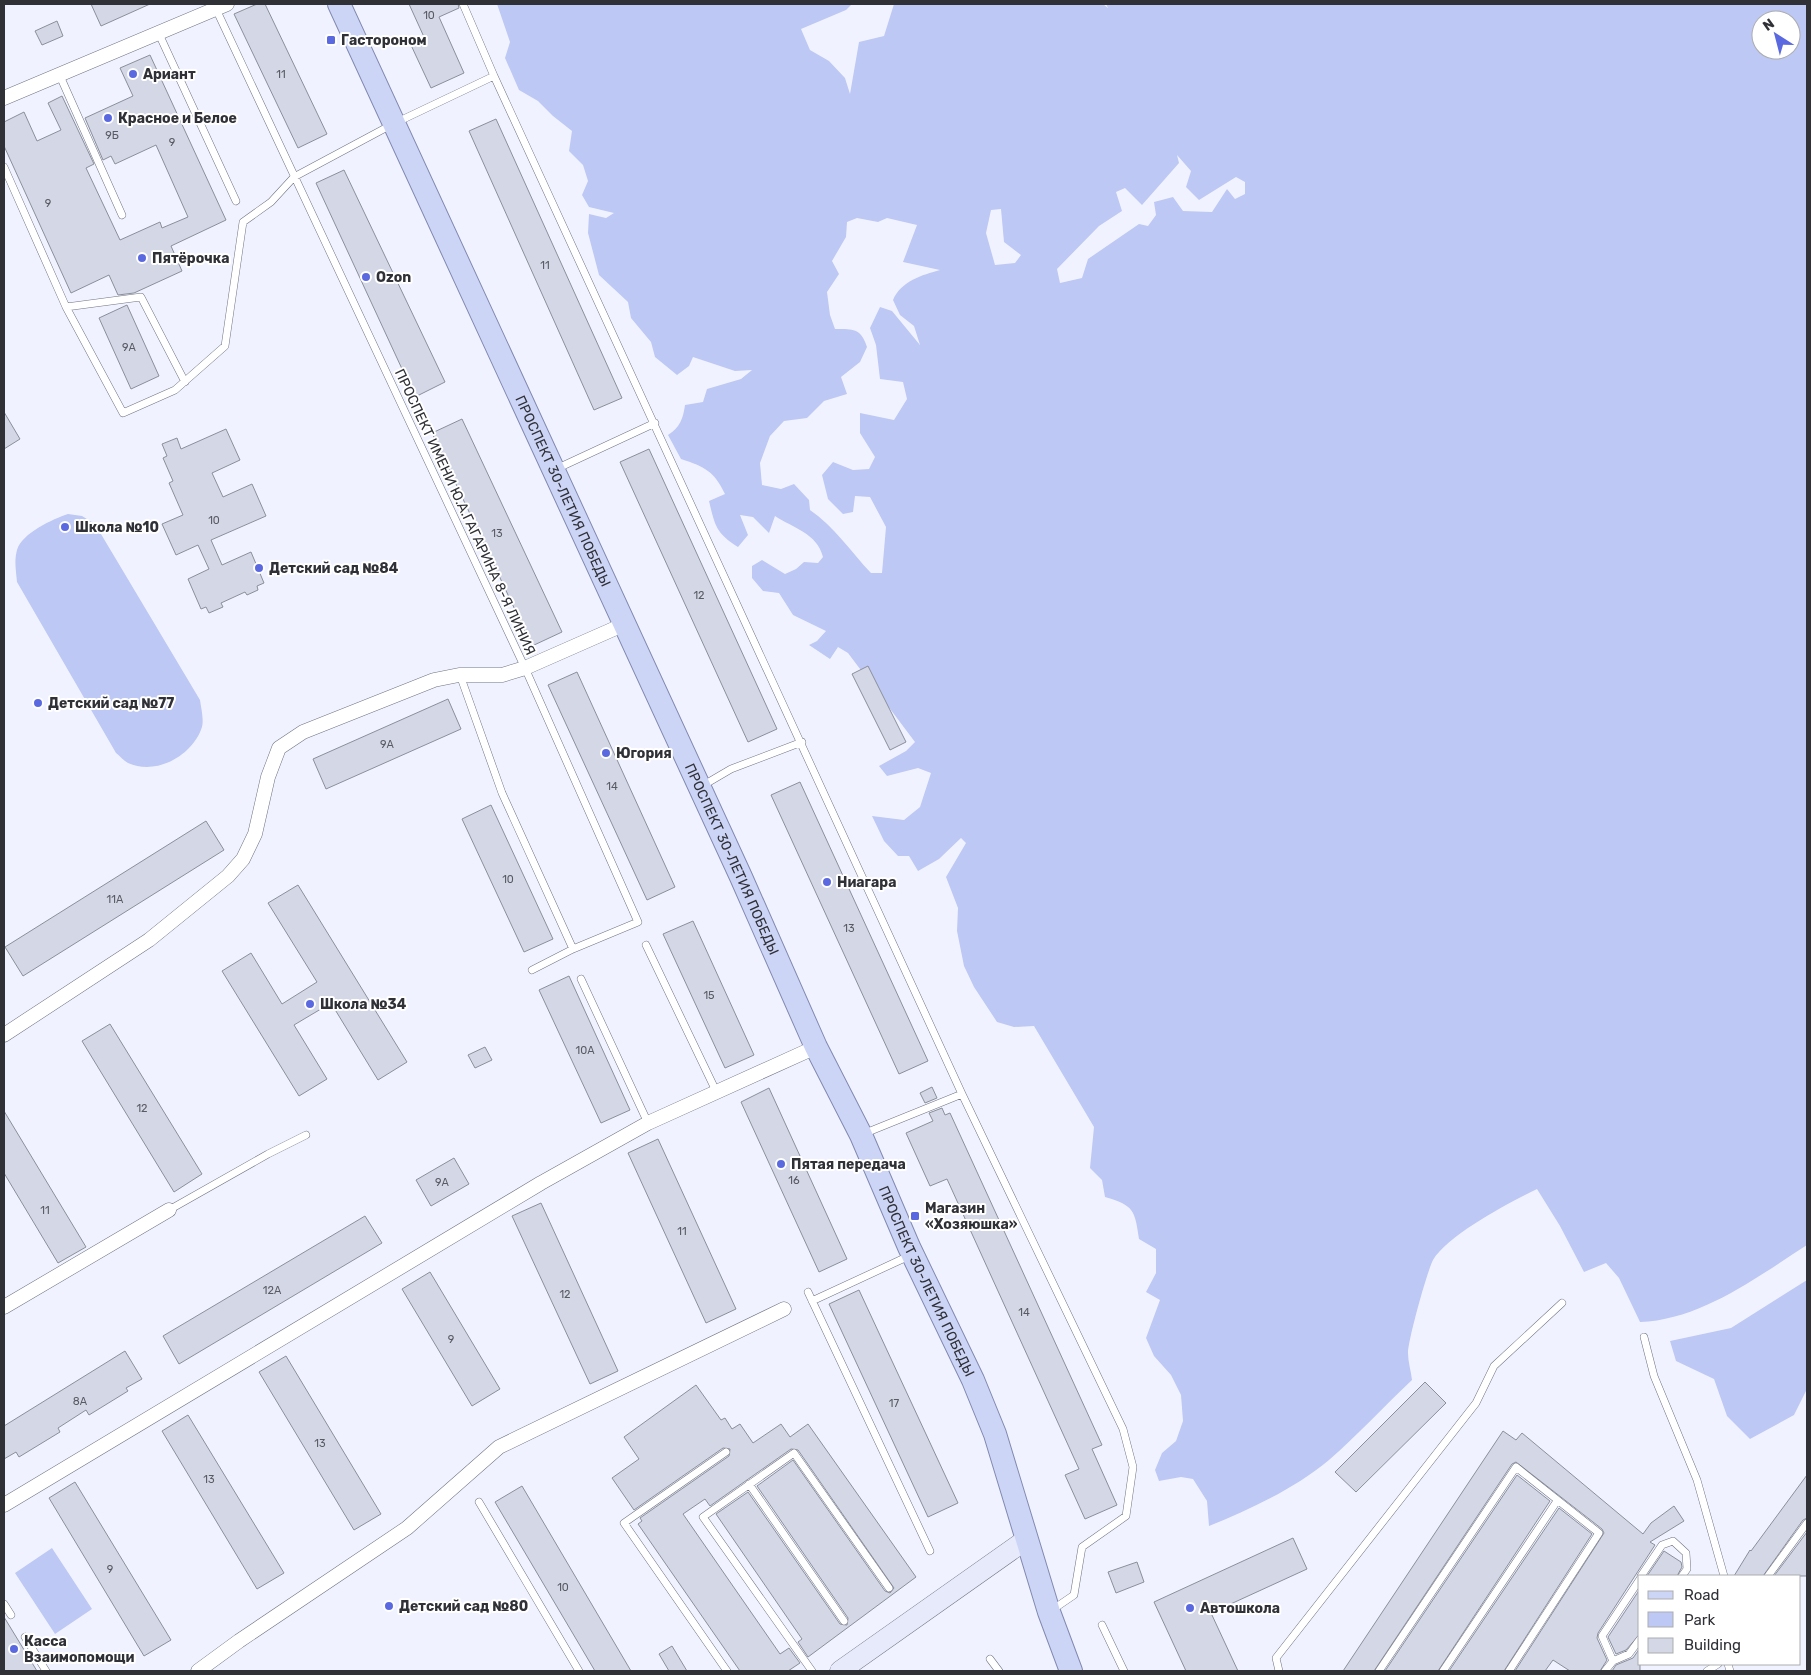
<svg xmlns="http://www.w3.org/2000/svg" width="1811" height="1675" viewBox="0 0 1811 1675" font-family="Rubik,sans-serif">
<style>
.green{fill:#bdc8f4;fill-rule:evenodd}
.building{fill:#d3d7e6;stroke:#8b8f9c}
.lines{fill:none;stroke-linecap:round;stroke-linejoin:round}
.lane-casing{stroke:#707481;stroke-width:8}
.street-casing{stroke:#707481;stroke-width:15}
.secondary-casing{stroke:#707481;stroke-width:21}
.primary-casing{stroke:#8189b0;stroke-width:24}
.lane{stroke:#fff;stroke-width:7}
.street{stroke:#fff;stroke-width:14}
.secondary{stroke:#e6eafb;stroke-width:20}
.primary{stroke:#cdd5f7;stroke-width:22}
.poi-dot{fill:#5b69e0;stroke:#fff;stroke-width:2}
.labels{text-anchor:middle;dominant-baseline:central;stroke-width:4;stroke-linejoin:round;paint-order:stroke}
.number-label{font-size:11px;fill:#595a63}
.poi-label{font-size:14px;font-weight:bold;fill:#303137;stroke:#fff;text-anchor:start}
.street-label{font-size:14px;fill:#303137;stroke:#fff}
</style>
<rect width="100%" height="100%" fill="#f0f3ff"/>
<path class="green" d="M497,4H852L846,10L801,29L810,50L829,61L845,78L850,94L859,42L884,36L894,4H1103L1108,8L1106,4H1807V1245C1757,1277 1701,1320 1640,1322L1619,1278L1606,1263L1584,1272L1560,1226L1537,1189C1509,1203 1449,1234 1433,1260C1427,1272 1408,1340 1408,1353C1408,1362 1411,1371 1412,1380C1384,1406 1358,1435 1329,1460C1294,1489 1251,1509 1209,1526L1207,1501L1193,1479L1181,1477L1159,1481L1155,1470L1162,1453L1176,1441L1183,1421L1181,1395L1171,1375L1154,1356L1146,1338L1160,1300L1146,1292L1156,1273V1249L1139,1239C1135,1211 1134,1205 1105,1197L1102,1180L1090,1168L1094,1127L1034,1026L1014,1027L997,1022L974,987L964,966L957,931L958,908L946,877L966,843L961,838L939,859L918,871L909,856H898L884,841L872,816L904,820L920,807L931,773L918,768L887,776L879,766L906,751L915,742L848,653L838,647L830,659L809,645L817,641L826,631L793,615L779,593L763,591L752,578V566L762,560L785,574L796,569L804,562L818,563L823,557C817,533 793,528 775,516L769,533L753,517L740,515L748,535L738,547C716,533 715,526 709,501L725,494C714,471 705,467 681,459L668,435C680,427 683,419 685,405L703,402L707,389L741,379L752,370L735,371L693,357L689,366L677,375L655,357L651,342L631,318L628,302L599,275L588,233L589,214L606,218L614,213L589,207L582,195L588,181L583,165L569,151L572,131L553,116L538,101L519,90L505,58L510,42ZM1761,20H1791V50H1761ZM1177,155L1191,171L1186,187L1199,200L1236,177L1245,182V194L1235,199L1227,189L1212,212L1183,211L1173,197L1154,202L1156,215L1148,226L1139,224L1088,259L1082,278L1060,283L1057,269L1099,226L1122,211L1116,192L1125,188L1142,205L1179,163ZM1001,209L1004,242L1021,255L1015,263L995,265L986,233L991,210ZM857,218L878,222L887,218L917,225L903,262L940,270C922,275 901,281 893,300L900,315L914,326L920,345L892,311L880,307L870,328L876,345L880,379L903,382L907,399L894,420L860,413V433L875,457L869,469L853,470L833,462L822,475L828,499L843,514L853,512L855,496L870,497L886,527L882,573H871C851,552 834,526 810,510L809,500L794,484L781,489L762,485L760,463L770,436L784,421L807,418L824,401L847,394L841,377L860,362L867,347C861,328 853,329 835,329L830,315L827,292L839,274L832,261L846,237L847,222Z
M68,514L82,516L95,524L200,700C201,708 204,719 202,727C193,755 157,776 128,763C124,761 120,756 116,753L17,582C16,571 14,561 17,550C22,533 53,519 68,514Z
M1807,1280V1389L1794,1415L1750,1439L1727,1416L1714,1379L1676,1361L1670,1341L1731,1328Z
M52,1548L92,1609L55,1634L15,1573Z"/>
<path class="building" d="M91,4H150L101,26Z
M257,4H265L327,134L298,148L234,14Z
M409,4H458L459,8L439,17L464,73L431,88L410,43L424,37Z
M57,21L63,36L42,45L35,31Z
M150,55L226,220L171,246L182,271L134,293L118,295L109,275L71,293L4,146V122L24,112L37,141L61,130L48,103L62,96L94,164L86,168L120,240L160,222L162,228L188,217L156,145L115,164L111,156L103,160L85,118L133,96L120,68Z
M496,119L622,398L594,410L469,131Z
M344,170L445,382L415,397L316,183Z
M127,305L159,376L131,389L99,318Z
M4,412L20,439L4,449Z
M462,419L562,632L532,646L432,433Z
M226,429L240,460L212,473L223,497L252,484L266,516L211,540L222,565L251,552L264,583L257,586L258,590L247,595L245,592L221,603L223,607L209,613L206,607L201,609L188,579L209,569L198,545L176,555L162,524L183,515L169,483L173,481L163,458L167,456L162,444L177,438L181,449Z
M649,449L777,729L748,742L620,462Z
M868,666L906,742L890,750L852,674Z
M577,672L675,887L647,900L548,685Z
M448,699L461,729L326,789L313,759Z
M800,782L928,1061L899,1074L771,795Z
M491,805L553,939L524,952L462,819Z
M206,821L224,850L23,976L5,947Z
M298,885L407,1062L378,1080L331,1003L294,1025L327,1079L299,1096L222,971L251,953L282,1004L317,982L268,903Z
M693,921L754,1055L725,1068L663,934Z
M569,976L630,1110L601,1123L539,990Z
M110,1024L202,1174L174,1192L82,1041Z
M485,1047L492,1060L475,1068L468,1055Z
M932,1087L937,1098L925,1103L920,1093Z
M769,1088L847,1259L819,1272L741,1102Z
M942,1108L945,1115L950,1113L1102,1445L1092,1449L1117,1505L1085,1519L1065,1475L1079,1469L947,1179L930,1186L906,1133L933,1121L929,1113Z
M4,1111L86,1247L58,1263L4,1173Z
M658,1139L736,1309L706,1323L628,1153Z
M454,1158L469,1184L431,1206L416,1180Z
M541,1203L618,1371L590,1384L512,1216Z
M365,1216L382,1243L179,1364L163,1336Z
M430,1272L500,1389L472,1406L402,1289Z
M859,1290L958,1503L928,1517L829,1304Z
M125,1351L142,1379L126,1388L128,1391L89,1415L86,1410L58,1428L60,1432L19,1457L16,1452L4,1459V1426Z
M286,1356L381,1514L354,1530L259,1372Z
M1425,1382L1446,1403L1356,1492L1335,1472Z
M696,1385L721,1420L725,1418L732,1429L740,1424L753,1443L781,1424L790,1437L808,1424L916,1577L808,1657L798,1642L802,1639L716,1514L748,1492L840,1624L847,1625L848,1618L757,1486L793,1460L885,1591L890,1593L894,1588L798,1450L791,1449L710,1506L705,1499L683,1514L780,1654L789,1648L800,1663L788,1671H740L638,1524L642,1521L640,1518L729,1456L730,1449L723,1448L634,1510L612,1478L639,1459L624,1437Z
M188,1415L284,1573L257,1589L162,1431Z
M1503,1431L1516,1440L1522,1433L1643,1534L1651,1523L1674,1506L1684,1521L1650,1542L1655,1545L1598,1633L1597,1638L1607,1660L1600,1671H1570L1553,1660L1545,1671H1515L1604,1533L1602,1529L1516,1462L1512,1464L1374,1671H1343Z
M1517,1475L1550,1501L1438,1671H1385Z
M1807,1475V1518L1803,1520L1763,1576H1734L1750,1550L1751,1551Z
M75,1482L171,1640L144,1656L49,1498Z
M522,1486L631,1671H595L495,1502Z
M1559,1508L1592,1534L1504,1671H1449Z
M1807,1532V1576H1774Z
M1293,1538L1307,1569L1211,1613L1238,1671H1186L1154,1602Z
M1664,1551L1681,1562L1682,1567L1677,1576H1647Z
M1137,1562L1144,1582L1116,1593L1108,1572Z
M1640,1589V1634L1626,1650L1616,1654L1608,1637Z
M4,1617L37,1671H4Z
M672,1646L687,1671H669L659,1654Z
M1640,1648V1671H1612L1616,1665L1633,1658Z"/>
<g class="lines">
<defs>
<path id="lane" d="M216,9L525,668L638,922L573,949L532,970
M159,34L236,201
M60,76L122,215
M494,76L962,1094L1123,1429L1133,1467L1126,1516L1082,1547L1074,1595L1052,1610
M4,167L66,307
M185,382L141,297L66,307L123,413L175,390L225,346L243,222L271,202L294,177L393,124L494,76L463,4
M556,469L655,423
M460,675L502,793L573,949
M702,786L731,769L802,742
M646,945L716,1091
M581,979L648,1123
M863,1134L962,1094
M169,1210L268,1154L306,1135
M808,1292L930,1551
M812,1301L909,1256
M1644,1337L1654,1376L1697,1480L1724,1576
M726,1452L624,1523L727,1671
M749,1484L844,1621
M479,1502L579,1671
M1641,1576L1662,1545L1673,1541L1686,1553L1687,1569L1682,1576
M1768,1576L1807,1523
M4,1604L11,1615
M1102,1625L1124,1671
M25,1637L46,1671
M990,1659L999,1671
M1613,1661L1602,1636L1640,1579
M1728,1664L1730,1671
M812,1671L703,1517L794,1453L889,1588
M1279,1671L1276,1658L1476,1403L1494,1366L1562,1303
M1379,1671L1516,1467L1599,1533L1509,1671
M1443,1671L1557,1501
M1605,1671L1613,1661L1629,1654L1640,1639
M1707,1671L1718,1664"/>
<path id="street" d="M4,98L227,4
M4,1035L149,940L228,876L243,859L255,834L268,777L279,748L303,732L434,680L459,675H502L525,668L625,624
M4,1307L169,1210
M4,1505L541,1183L648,1123L816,1047
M198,1671L239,1641L407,1528L499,1447L784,1309"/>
<path id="secondary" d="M840,1671L1027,1539"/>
<g id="primary">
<path id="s1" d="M339,4L741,877L816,1047L861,1135L909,1247L973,1380L995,1434L1049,1612L1071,1671"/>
</g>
</defs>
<use href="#lane" class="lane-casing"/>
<use href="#street" class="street-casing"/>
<use href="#secondary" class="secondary-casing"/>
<use href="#primary" class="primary-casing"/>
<use href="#lane" class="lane"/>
<use href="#street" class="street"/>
<use href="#secondary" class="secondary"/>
<use href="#primary" class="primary"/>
</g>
<g class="poi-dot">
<rect x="326" y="35" width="10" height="10" rx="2.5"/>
<circle cx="133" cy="74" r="5"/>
<circle cx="108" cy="118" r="5"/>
<circle cx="142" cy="258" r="5"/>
<circle cx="366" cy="277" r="5"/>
<circle cx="65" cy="527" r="5"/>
<circle cx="259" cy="568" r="5"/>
<circle cx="38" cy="703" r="5"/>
<circle cx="606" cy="753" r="5"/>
<circle cx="827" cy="882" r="5"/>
<circle cx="310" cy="1004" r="5"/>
<circle cx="781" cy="1164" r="5"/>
<rect x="910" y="1211" width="10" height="10" rx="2.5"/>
<circle cx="389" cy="1606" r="5"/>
<circle cx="1190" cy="1608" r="5"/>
<circle cx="14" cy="1649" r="5"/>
</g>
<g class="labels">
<g class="number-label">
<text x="429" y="15">10</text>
<text x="281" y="74">11</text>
<text x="112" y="135">9Б</text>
<text x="172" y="142">9</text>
<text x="48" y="203">9</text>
<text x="545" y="265">11</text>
<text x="129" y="347">9А</text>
<text x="214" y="520">10</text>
<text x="497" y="533">13</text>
<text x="699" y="595">12</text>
<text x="387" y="744">9А</text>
<text x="612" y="786">14</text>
<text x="508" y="879">10</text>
<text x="115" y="899">11А</text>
<text x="849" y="928">13</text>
<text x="709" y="995">15</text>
<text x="585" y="1050">10А</text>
<text x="142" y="1108">12</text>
<text x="794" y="1180">16</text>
<text x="442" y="1182">9А</text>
<text x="45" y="1210">11</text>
<text x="682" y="1231">11</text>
<text x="272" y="1290">12А</text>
<text x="565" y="1294">12</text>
<text x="1024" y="1312">14</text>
<text x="451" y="1339">9</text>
<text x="80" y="1401">8А</text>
<text x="894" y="1403">17</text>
<text x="320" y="1443">13</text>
<text x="209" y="1479">13</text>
<text x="110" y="1569">9</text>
<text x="563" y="1587">10</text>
</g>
<g class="poi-label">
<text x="341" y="40">Гастороном</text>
<text x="143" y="74">Ариант</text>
<text x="118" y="118">Красное и Белое</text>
<text x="152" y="258">Пятёрочка</text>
<text x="376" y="277">Ozon</text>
<text x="75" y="527">Школа №10</text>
<text x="269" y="568">Детский сад №84</text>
<text x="48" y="703">Детский сад №77</text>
<text x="616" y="753">Югория</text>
<text x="837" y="882">Ниагара</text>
<text x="320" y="1004">Школа №34</text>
<text x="791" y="1164">Пятая передача</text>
<text x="925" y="1208">Магазин<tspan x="925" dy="16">«Хозяюшка»</tspan></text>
<text x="399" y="1606">Детский сад №80</text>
<text x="1200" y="1608">Автошкола</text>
<text x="24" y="1641">Касса<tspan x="24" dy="16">Взаимопомощи</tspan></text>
</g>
<g class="street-label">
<text stroke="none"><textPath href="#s1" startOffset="536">ПРОСПЕКТ 30-ЛЕТИЯ ПОБЕДЫ</textPath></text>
<text transform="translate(465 512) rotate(65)">ПРОСПЕКТ ИМЕНИ Ю.А.ГАГАРИНА 8-Я ЛИНИЯ</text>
<text stroke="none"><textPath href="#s1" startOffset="941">ПРОСПЕКТ 30-ЛЕТИЯ ПОБЕДЫ</textPath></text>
<text stroke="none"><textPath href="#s1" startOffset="1406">ПРОСПЕКТ 30-ЛЕТИЯ ПОБЕДЫ</textPath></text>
</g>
</g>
<rect width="1811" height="1675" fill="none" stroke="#303137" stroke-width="10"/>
<rect x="1638" y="1575" width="162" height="90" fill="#ffffff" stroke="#acadaf"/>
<rect x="1648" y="1591" width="25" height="8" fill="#cdd5f7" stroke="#acadaf"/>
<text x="1684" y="1600" font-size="15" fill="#303137">Road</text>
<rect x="1648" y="1612" width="25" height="15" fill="#bdc8f4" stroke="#acadaf"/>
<text x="1684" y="1625" font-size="15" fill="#303137">Park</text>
<rect x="1648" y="1638" width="25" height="15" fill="#d3d7e6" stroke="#acadaf"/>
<text x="1684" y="1650" font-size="15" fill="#303137">Building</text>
<g transform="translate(1776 35) rotate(324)"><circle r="24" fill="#ffffff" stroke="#acadaf"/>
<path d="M0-4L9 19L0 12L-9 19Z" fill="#5b69e0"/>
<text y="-8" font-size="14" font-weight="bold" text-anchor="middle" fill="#303137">N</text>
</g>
</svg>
